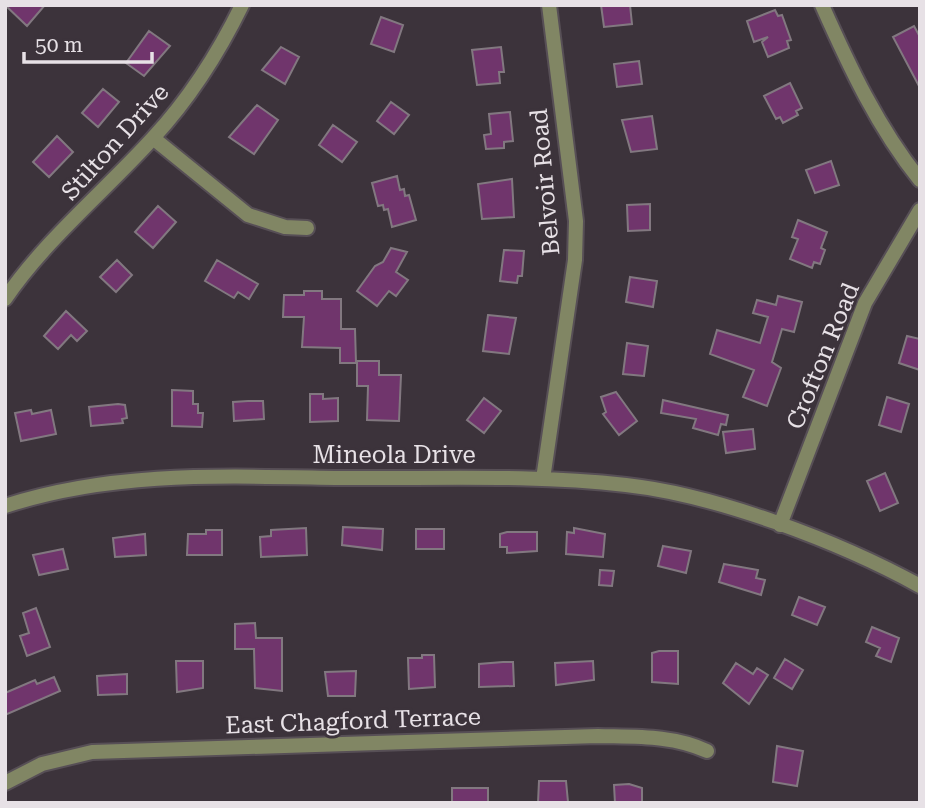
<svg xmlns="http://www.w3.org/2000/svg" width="925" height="808" viewBox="0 0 925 808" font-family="'Roboto Serif',serif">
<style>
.building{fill:#70356c;stroke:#827880;stroke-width:2}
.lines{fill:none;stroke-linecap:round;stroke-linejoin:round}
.street-casing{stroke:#574f56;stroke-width:18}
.street{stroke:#818664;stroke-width:14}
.labels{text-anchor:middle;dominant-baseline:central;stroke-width:6;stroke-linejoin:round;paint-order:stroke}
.street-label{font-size:24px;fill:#e7e1e6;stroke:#3c333b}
</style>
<rect width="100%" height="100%" fill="#3c333b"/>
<path class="building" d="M5,5H45L27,26Z
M601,5H630L632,24L604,27Z
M775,10L778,16L782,15L791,40L787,41L789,48L768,57L762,42L768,37L754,42L747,21Z
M381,17L403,25L394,52L371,44Z
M914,26L920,37V88L893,37Z
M149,31L170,46L144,76L126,63Z
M281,47L299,57L285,84L262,70Z
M501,47L504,72H499L500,83L477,85L472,50Z
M639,61L642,84L617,87L614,64Z
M790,83L802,108L796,111L798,115L783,123L780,117L776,119L764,96Z
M103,89L119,102L98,127L82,113Z
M391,102L409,115L394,134L377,121Z
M257,105L278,120L254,154L229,137Z
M510,112L513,141L504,142V148L486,149L484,135L491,134L489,114Z
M652,116L657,149L631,152L622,120Z
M333,125L357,142L342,162L319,145Z
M57,136L73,152L49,177L33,162Z
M831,161L839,185L815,193L806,170Z
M397,176L400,190L404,189L405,196L409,195L416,220L392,227L388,209L384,210L383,205L378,206L372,183Z
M512,179L514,217L482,219L478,184Z
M650,204V230L628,231L627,205Z
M158,206L176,222L153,248L135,232Z
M798,220L827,232L821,248L825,250L820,264L814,262L812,268L790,259L798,239L792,237Z
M391,248L407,252L396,272L408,280L396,296L389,291L377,306L357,291L375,266L383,262Z
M504,250L524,251L522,276H518L517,283L500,281Z
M117,260L132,275L116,292L100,277Z
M217,260L258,284L249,299L238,292L234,298L205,281Z
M630,277L657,281L653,307L626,302Z
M304,291H322V299H341V329H355L356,363H340V348L302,347L304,317H283L284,295H304Z
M778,296L802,302L794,332L782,329L772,362L781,368L767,406L743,397L754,370L710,354L717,330L760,343L768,317L753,313L757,300L776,305Z
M66,311L87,331L77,341L71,335L58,349L44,336Z
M488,315L516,318L509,354L483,351Z
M907,336L920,339V370L899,363Z
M627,343L648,346L644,376L623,374Z
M357,361H379V375H401L399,421L367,420L368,386H357Z
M172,390L193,391V404H198V413H203L202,427L172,426Z
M616,392L637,421L619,435L603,414L606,412L601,397Z
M310,394H323V399L338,398V421L310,422Z
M887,397L909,404L901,432L879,425Z
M484,398L501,411L484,433L467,420Z
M663,400L728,415L726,425L721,424L718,435L693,428L696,419L661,413Z
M248,401H263L264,419L234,421L233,402Z
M118,404L125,405L127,418L122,419L123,423L91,426L89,407Z
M31,410L32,414L51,410L56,434L21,441L15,413Z
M753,429L755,449L726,453L723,432Z
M885,473L898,503L880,511L867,481Z
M343,527L383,529L382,550L342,545Z
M306,528L307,555L261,557L260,537L271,536V530Z
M574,528L605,534L603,557L566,554L567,532L574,533Z
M416,529H444V549H416Z
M206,530H222V555H187L188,534H206Z
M507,532H537V551L507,553V547H500V534Z
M145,534L146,555L115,557L113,538Z
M663,546L691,551L686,573L658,566Z
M63,549L68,569L39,575L33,555Z
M724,564L758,570L756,578L765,580L761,595L719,582Z
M600,570L614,571L612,586L599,585Z
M799,597L825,607L817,625L792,615Z
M36,608L50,647L27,656L20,636L29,633L23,613Z
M255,623L256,638H282V691L255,688L254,649H235V624Z
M872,627L899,638L891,662L876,656L880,648L866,642Z
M659,651H678V684L652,682V653Z
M422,655H434L435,687L409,689L408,658H422Z
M785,659L803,670L792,689L774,678Z
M176,661H203V688L177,692Z
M593,661L594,680L556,685L555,663Z
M503,662H513L514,686L479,687V664Z
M736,663L753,674L757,668L768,675L749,704L723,683Z
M356,671L355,696H328L325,672Z
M127,674V694L98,695L97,676Z
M54,677L60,691L5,715V693L35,680L37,684Z
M777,746L803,751L797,786L773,782Z
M539,781H566L568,802L538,803Z
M629,784L642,788V803H615L614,785Z
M452,788H488V803H452Z"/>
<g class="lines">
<defs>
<path id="street" d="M822,5C849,66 878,128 920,180
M153,138L248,215L285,227L307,228
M5,299C46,239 105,191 153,138C190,98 218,54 242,5
M543,479L575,260L576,221L549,5
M5,506C113,471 224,476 335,478C432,479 530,474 626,485C717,495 840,542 920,586
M780,525L865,303L920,210
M5,783L42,764L92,752L598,736C635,737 673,735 707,751"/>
</defs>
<use href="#street" class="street-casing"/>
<use href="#street" class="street"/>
</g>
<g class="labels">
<g class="street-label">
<text transform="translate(115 142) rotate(-48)">Stilton Drive</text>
<text transform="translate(545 182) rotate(-95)">Belvoir Road</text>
<text transform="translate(823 356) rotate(-68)">Crofton Road</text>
<text x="394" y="455">Mineola Drive</text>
<text transform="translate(353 721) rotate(-2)">East Chagford Terrace</text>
</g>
</g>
<rect width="925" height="808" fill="none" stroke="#e7e1e6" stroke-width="14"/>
<path d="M24 52v10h128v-10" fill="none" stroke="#e7e1e6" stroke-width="3.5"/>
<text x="35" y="52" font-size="21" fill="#e7e1e6" stroke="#3c333b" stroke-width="5" paint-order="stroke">50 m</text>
</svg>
